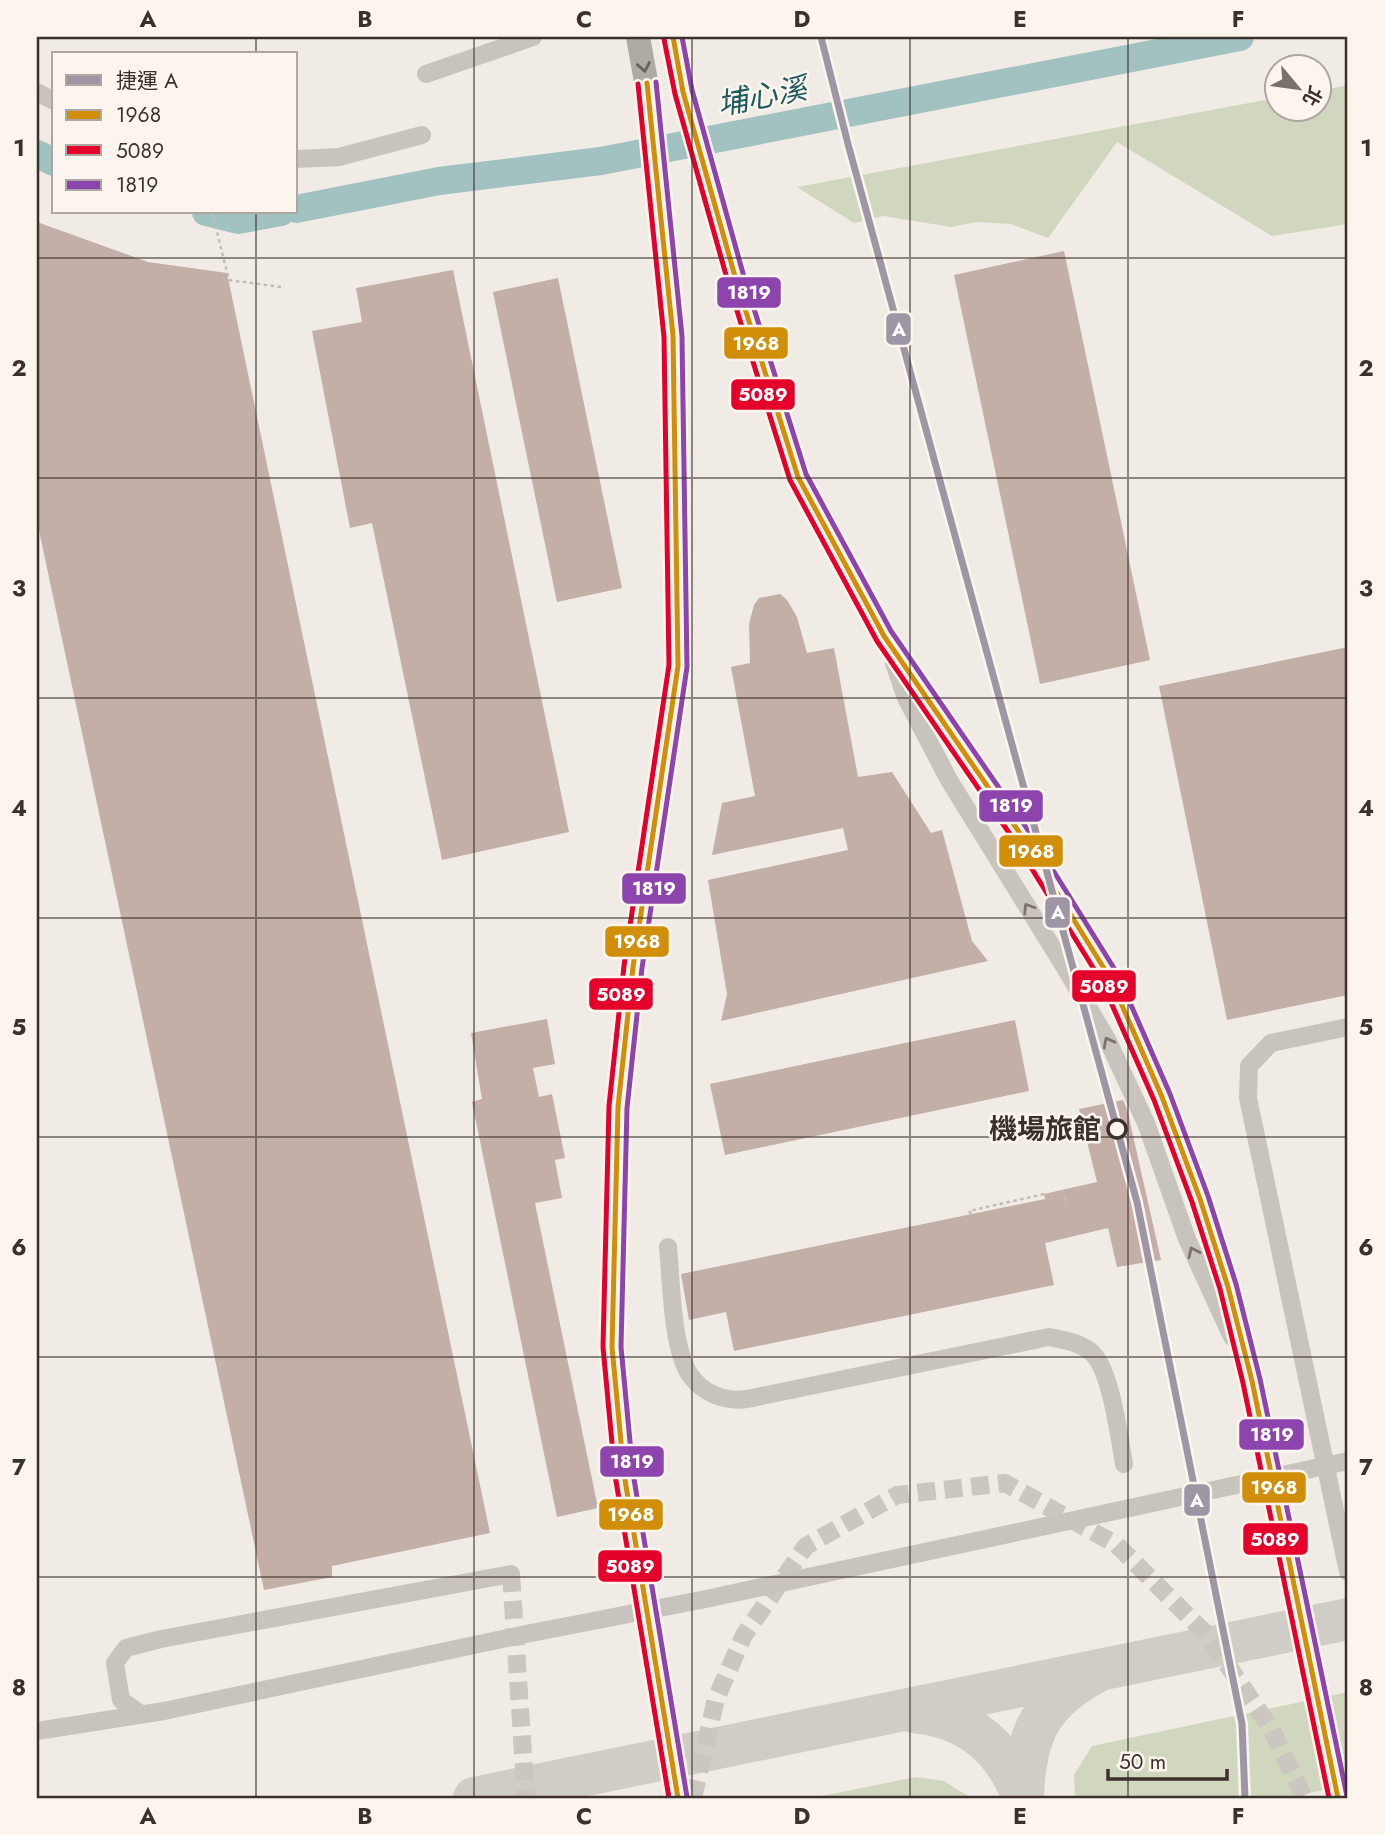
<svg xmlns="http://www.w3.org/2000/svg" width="1385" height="1835" viewBox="0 0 1385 1835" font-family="Jost,'Noto Sans TC',sans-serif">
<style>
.green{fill:#d1d6bf}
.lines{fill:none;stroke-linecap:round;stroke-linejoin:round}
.river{stroke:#a1c2c1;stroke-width:28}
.taxiway{stroke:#d0ccc6;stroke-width:42}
.building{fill:#c3afa7}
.minor-tunnel{stroke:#ccc6c0;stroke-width:18;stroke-dasharray:18 9;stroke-linecap:butt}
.path{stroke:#c2bbb6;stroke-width:2.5;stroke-dasharray:3.5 3.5;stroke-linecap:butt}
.minor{stroke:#c9c3be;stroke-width:18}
.highway{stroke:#afaaa4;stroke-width:24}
.bus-1-casing{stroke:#fbf5ee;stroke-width:10}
.bus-2-casing{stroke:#fbf5ee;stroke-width:10}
.bus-3-casing{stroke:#fbf5ee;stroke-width:10}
.bus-1{stroke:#d18e09;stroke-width:5}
.bus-2{stroke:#e4002b;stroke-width:5}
.bus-3{stroke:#8e44ad;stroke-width:5}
.metro-1-casing{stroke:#fbf5ee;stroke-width:12}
.metro-1{stroke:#9e96a5;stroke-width:7}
.oneway{stroke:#69615b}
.oneway2{stroke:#7b726d}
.grid{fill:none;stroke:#3b302b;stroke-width:2;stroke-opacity:0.55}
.stop-dot{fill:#fbf5ee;stroke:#3b302b;stroke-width:3.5}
.labels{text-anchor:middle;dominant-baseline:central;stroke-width:5;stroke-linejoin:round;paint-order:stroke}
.stop-label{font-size:28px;font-weight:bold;fill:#3b302b;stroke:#fbf5ee;text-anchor:end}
.water-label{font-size:30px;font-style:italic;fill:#1f5a5e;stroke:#fbf5ee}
.line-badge{stroke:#fbf5ee;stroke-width:2.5}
.badge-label{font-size:19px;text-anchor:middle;font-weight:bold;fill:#fff}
.neatline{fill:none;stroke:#3b302b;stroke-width:2.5}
.grid-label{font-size:23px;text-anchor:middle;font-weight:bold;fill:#3b302b}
</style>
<rect width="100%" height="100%" fill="#f0ebe5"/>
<path class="green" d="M1348,85V224L1272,236L1117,142L1048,238L1011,224L976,222L951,227L883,216L854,223L797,187L1276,98V108H1318L1319,91Z
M1348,1692V1785L1286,1798H1075L1074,1775L1092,1746Z
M916,1777L944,1781L971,1798H812Z"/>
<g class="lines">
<path class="river" d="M37,154L54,162
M296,209L439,181L601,161L1240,37
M206,212L238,220L281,212"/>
<path class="taxiway" d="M913,1712C969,1717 1004,1747 1023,1798
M1023,1796C1025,1737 1039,1703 1093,1674
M474,1798L1348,1619"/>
</g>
<path class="building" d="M37,222L148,262L227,273L490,1533L332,1566V1577L264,1590L37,521Z
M1064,251L1150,660L1040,684L954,275Z
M453,270L569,832L442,860L372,523L350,528L312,331L362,322L356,288Z
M558,278L622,588L557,602L493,292Z
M780,594L787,600L797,617L807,653L834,648L858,777L892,772L931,833L942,830L972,941L988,961L721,1021L727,994L708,880L848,850L843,828L712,855L722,803L755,796L731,667L750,663L749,624L754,605L759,598Z
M1348,647V995L1227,1020L1159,686Z
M547,1019L555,1064L533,1068L539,1097L552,1094L565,1158L555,1160L562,1198L535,1203L598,1508L557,1517L472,1102L482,1099L471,1033Z
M1015,1020L1029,1091L725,1155L710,1084Z
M1123,1100L1127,1109L1161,1260L1117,1267L1108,1228L1045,1243L1054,1285L734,1351L726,1312L689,1320L681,1274L1045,1199L1044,1194L1097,1182L1079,1109Z"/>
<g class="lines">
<path class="minor-tunnel" d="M511,1574L526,1798
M693,1798L716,1699L744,1635L806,1546L897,1495L1005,1483L1117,1545L1207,1635L1272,1730L1304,1798"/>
<path class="path" d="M212,212L229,280L281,287
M1063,1190L1067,1209
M971,1214L969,1211L1044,1194"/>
<path class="minor" d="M426,74L533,37
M37,92L54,101
M296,159L339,157L422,135
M716,209L765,379L798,477L884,636L1021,835L1110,978L1162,1097L1200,1199L1228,1287L1252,1381L1338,1798
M660,213L673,336L678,666L633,967L618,1107L612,1347L624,1474L678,1798
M894,663L906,698L949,780L1064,966L1108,1041L1146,1123L1187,1239L1232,1337
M1348,1027L1271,1043L1249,1066L1248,1098L1348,1572
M668,1247C671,1278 672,1350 690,1375C703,1394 726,1402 747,1399L1049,1337C1064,1340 1078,1342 1090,1351C1111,1367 1119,1437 1124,1464
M141,1714L121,1700L115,1663L126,1648L161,1639L511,1574
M37,1731L164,1711L526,1634L706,1599L1348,1461"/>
<path class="highway" d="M638,37L649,98L660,213
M673,37L683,92L716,209"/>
<defs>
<path id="bus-1" d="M673,37L683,92L736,280L798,477L884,636L1021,835L1110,978L1162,1097L1200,1199L1228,1287L1252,1381L1338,1798
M647,83L673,336L678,666L633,967L618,1107L612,1347L624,1474L678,1798"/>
<path id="bus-2" d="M664,39L675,94L728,282L790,480L877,641L1014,840L1102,982L1154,1100L1192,1202L1220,1289L1243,1383L1329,1798
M638,84L664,337L669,665L624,966L609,1106L603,1347L615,1475L669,1798"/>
<path id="bus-3" d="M682,37L692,90L744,277L806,474L891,631L1028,830L1117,973L1170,1094L1208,1196L1236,1284L1260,1379L1347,1796
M656,82L682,336L687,667L642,968L627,1108L621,1347L633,1473L687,1797"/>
</defs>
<use href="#bus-1" class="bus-1-casing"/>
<use href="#bus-2" class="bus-2-casing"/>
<use href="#bus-3" class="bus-3-casing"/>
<use href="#bus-1" class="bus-1"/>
<use href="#bus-2" class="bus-2"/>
<use href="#bus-3" class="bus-3"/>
<defs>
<path id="metro-1" d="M821,37L848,144L1137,1202L1242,1724L1245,1798"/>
</defs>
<use href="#metro-1" class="metro-1-casing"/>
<use href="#metro-1" class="metro-1"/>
</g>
<defs><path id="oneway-chevron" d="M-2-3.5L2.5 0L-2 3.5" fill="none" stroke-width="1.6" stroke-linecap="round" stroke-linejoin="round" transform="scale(1.75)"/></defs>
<use class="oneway" href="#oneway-chevron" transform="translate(644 67) rotate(80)"/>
<g class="oneway2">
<use href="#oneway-chevron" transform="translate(1028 908) rotate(-122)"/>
<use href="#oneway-chevron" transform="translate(1108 1042) rotate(-118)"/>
<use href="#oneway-chevron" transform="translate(1193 1252) rotate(-115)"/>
</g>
<path class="grid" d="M256,37V54M474,37V1798M692,37V1798M910,37V1798M1128,37V1798M256,212V1798M37,258H1348M37,478H1348M37,698H1348M37,918H1348M37,1137H1348M37,1357H1348M37,1577H1348"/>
<circle class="stop-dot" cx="1117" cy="1129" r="9"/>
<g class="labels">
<g class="stop-label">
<text x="1101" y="1129">機場旅館</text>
</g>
<g class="water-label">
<text transform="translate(762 96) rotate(-11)">埔心溪</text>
</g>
</g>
<g class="line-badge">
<rect x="716" y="276" width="66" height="33" rx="7" fill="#8e44ad"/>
<rect x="885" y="312" width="27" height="34" rx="7" fill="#9e96a5"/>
<rect x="723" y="326" width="66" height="34" rx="7" fill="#d18e09"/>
<rect x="730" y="378" width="66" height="33" rx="7" fill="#e4002b"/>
<rect x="978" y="789" width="66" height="34" rx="7" fill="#8e44ad"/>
<rect x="998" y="834" width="66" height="34" rx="7" fill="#d18e09"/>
<rect x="621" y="872" width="66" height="33" rx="7" fill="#8e44ad"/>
<rect x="1044" y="896" width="27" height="33" rx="7" fill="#9e96a5"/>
<rect x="604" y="925" width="66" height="33" rx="7" fill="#d18e09"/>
<rect x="1071" y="969" width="66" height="34" rx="7" fill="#e4002b"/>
<rect x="588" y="977" width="66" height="34" rx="7" fill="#e4002b"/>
<rect x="1238" y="1418" width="67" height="33" rx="7" fill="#8e44ad"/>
<rect x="599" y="1445" width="66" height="33" rx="7" fill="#8e44ad"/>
<rect x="1241" y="1471" width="66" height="33" rx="7" fill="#d18e09"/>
<rect x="1183" y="1483" width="28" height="34" rx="7" fill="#9e96a5"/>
<rect x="598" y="1498" width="66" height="33" rx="7" fill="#d18e09"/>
<rect x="1242" y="1522" width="67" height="34" rx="7" fill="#e4002b"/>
<rect x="597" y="1549" width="66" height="34" rx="7" fill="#e4002b"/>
</g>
<g class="badge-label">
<text x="749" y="299">1819</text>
<text x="899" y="336">A</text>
<text x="756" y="350">1968</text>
<text x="763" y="401">5089</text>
<text x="1011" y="812">1819</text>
<text x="1031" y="858">1968</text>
<text x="654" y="895">1819</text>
<text x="1058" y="919">A</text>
<text x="637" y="948">1968</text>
<text x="1104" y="993">5089</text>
<text x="621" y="1001">5089</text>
<text x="1272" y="1441">1819</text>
<text x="632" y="1468">1819</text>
<text x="1274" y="1494">1968</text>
<text x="1197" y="1507">A</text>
<text x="631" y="1521">1968</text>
<text x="1275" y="1546">5089</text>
<text x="630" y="1573">5089</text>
</g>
<rect width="1385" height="1835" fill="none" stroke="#fbf5ee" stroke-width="77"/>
<rect x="52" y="52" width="245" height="161" fill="#fbf5ee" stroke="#aea6a0" stroke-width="2"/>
<rect x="66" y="75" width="35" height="10" fill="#9e96a5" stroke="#aea6a0" stroke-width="2"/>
<text x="116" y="88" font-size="21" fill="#3b302b">捷運 A</text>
<rect x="66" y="110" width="35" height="10" fill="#d18e09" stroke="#aea6a0" stroke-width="2"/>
<text x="116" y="122" font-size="21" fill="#3b302b">1968</text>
<rect x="66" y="145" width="35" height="10" fill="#e4002b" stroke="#aea6a0" stroke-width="2"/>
<text x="116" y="158" font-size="21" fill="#3b302b">5089</text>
<rect x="66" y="180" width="35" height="10" fill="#8e44ad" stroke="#aea6a0" stroke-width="2"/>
<text x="116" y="192" font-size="21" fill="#3b302b">1819</text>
<g transform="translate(1298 88) rotate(119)"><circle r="33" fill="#fbf5ee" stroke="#aea6a0" stroke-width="2"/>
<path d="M0-5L12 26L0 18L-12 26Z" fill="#7a716c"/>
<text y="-10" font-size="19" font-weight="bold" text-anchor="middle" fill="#3b302b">北</text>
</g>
<path d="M1108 1769v10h119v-10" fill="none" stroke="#3b302b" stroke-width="3.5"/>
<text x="1119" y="1769" font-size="21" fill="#3b302b" stroke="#fbf5ee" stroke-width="5" paint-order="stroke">50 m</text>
<rect x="38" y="38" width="1308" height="1759" class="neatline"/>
<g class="grid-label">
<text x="148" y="27">A</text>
<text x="365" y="27">B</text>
<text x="584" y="27">C</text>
<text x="802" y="27">D</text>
<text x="1020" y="27">E</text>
<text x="1238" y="27">F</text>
<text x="19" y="156">1</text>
<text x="1366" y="156">1</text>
<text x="19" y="376">2</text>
<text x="1366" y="376">2</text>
<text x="19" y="596">3</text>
<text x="1366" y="596">3</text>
<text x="19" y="816">4</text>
<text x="1366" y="816">4</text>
<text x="19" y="1035">5</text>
<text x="1366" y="1035">5</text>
<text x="19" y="1255">6</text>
<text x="1366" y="1255">6</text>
<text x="19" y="1475">7</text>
<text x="1366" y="1475">7</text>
<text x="19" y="1695">8</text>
<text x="1366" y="1695">8</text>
<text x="148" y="1824">A</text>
<text x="365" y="1824">B</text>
<text x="584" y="1824">C</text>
<text x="802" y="1824">D</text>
<text x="1020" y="1824">E</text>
<text x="1238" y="1824">F</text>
</g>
</svg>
